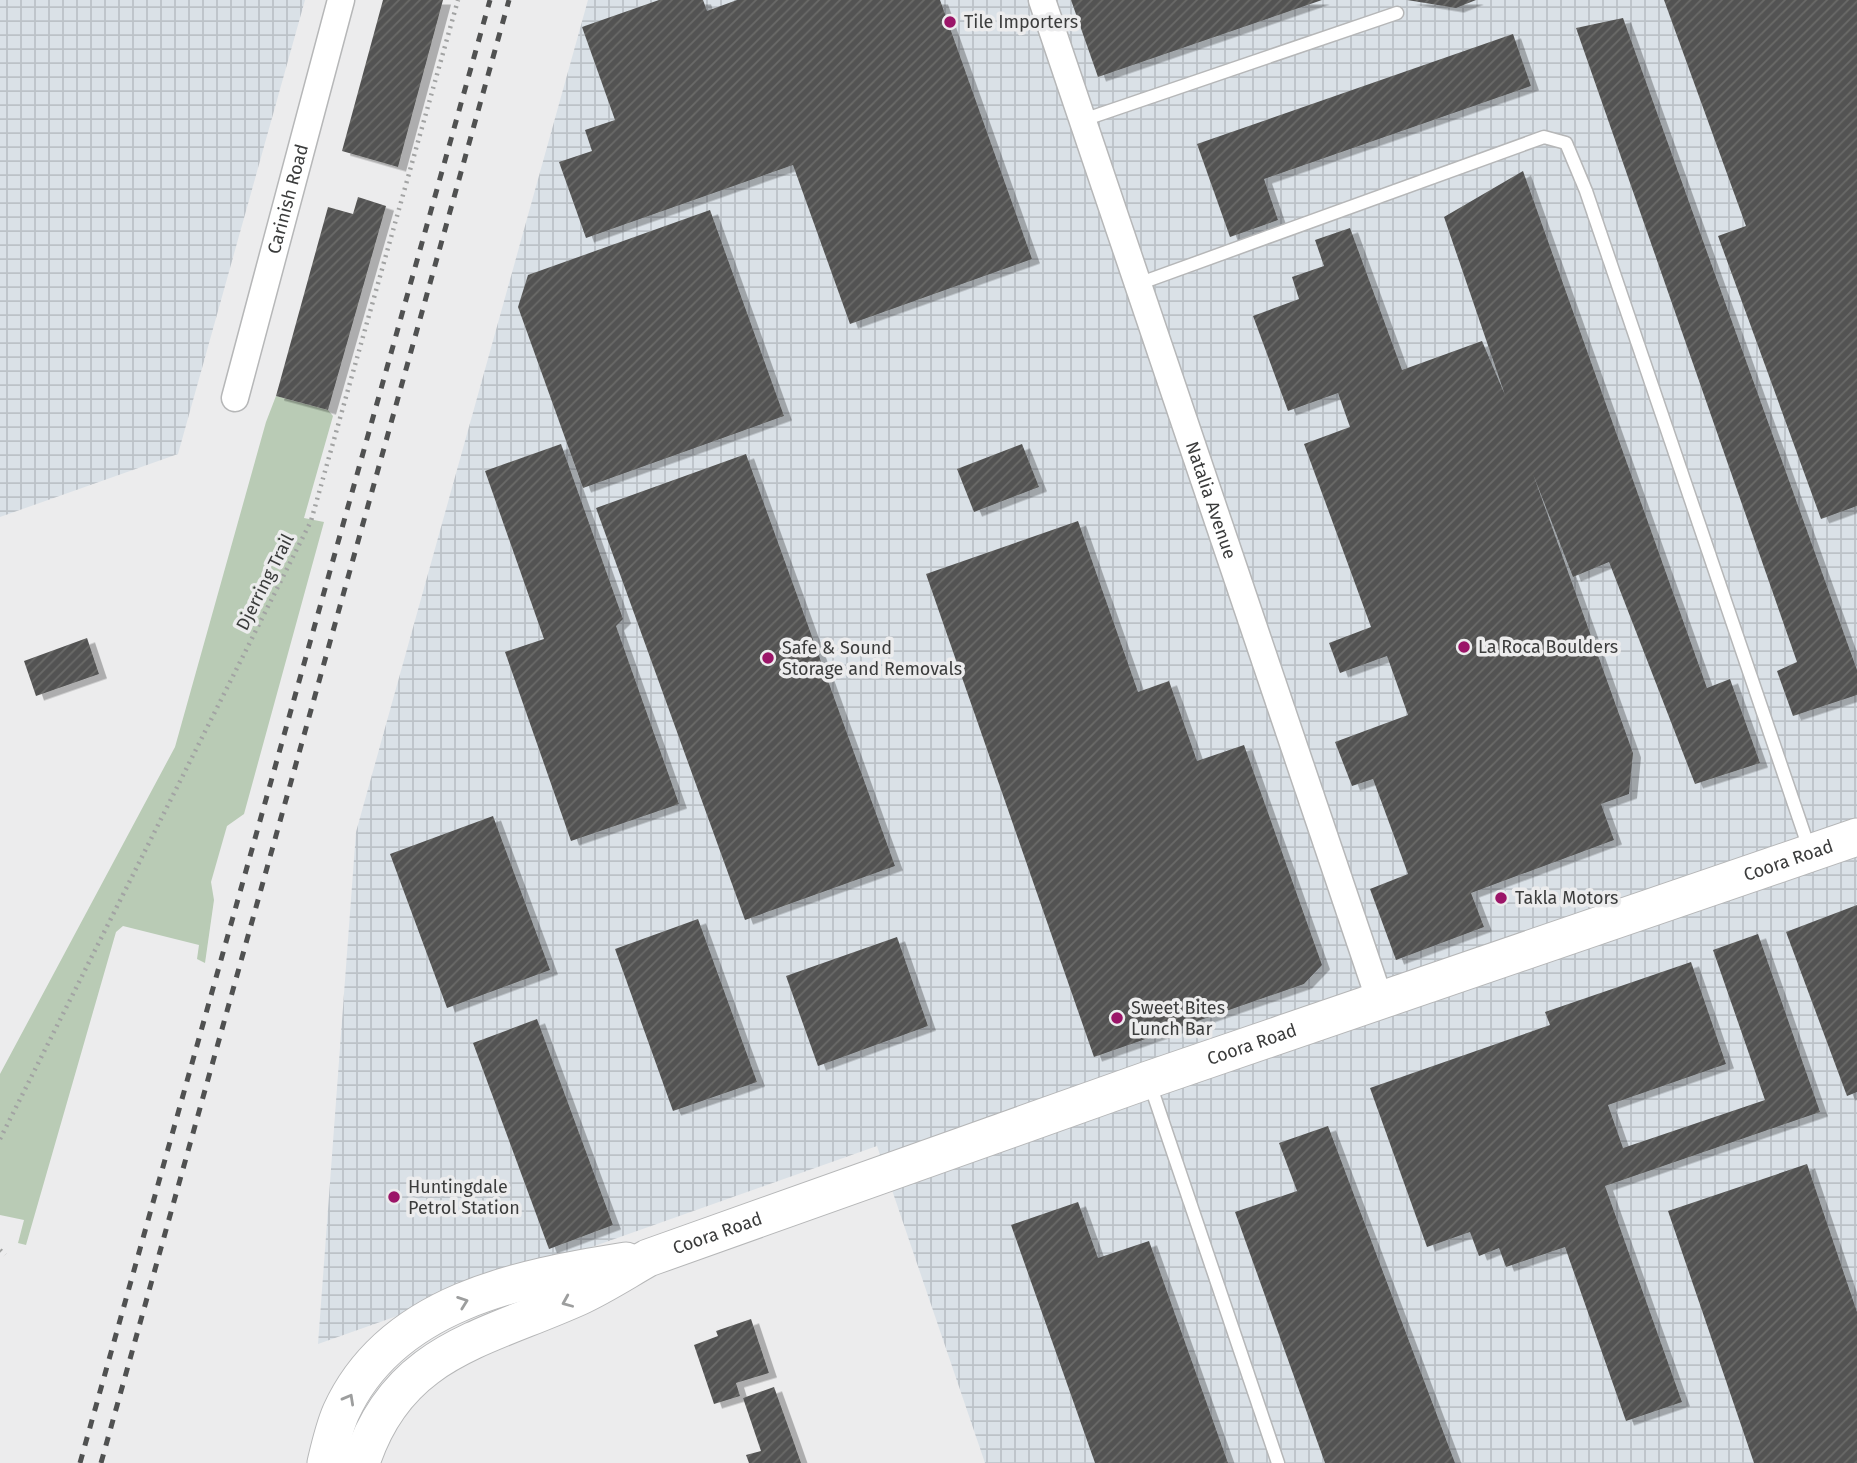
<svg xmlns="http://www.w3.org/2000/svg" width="1857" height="1463" viewBox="0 0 1857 1463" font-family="'Fira Sans',sans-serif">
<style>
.industrial{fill:url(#industrial-grid)}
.green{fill:#b9cbb5}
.building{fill:url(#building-hatch);filter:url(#shadow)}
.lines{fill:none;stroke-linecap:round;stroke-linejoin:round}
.lane-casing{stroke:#b6b7b8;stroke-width:15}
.street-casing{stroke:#b6b7b8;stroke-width:29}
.secondary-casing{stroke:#b6b7b8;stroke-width:39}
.path{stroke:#a2a3a3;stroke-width:4.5;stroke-dasharray:2 5;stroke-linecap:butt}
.lane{stroke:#fff;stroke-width:12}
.street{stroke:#fff;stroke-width:26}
.secondary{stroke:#fff;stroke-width:37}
.rail{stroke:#505151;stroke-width:5;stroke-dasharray:9 9;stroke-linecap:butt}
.oneway{stroke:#9d9e9e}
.poi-dot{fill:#9b1568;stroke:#ececed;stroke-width:2.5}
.labels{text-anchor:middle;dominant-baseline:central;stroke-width:7;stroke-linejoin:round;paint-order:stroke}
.poi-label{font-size:18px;fill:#3b3c3c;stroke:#ececed;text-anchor:start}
.street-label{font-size:18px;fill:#3b3c3c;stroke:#ececed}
</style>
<defs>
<pattern id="industrial-grid" width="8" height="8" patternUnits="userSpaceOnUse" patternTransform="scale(1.75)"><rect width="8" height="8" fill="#dae1e7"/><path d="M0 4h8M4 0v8" fill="none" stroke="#bcc2c7"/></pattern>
<pattern id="building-hatch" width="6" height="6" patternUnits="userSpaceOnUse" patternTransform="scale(1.75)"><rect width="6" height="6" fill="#535352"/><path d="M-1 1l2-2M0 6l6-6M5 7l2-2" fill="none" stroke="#6a6a69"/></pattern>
<filter id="shadow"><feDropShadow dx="8" dy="4.5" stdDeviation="0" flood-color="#0004"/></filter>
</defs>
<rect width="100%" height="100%" fill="#ececed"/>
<path class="industrial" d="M0,0H305L178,454L0,517Z
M588,0H1857V1463H985L877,1146L318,1344L356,832Z"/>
<path class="green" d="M276,396L328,410L333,416L304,518L324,522L244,814L227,826L211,882L214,900L205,963L197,959L199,945L123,926L116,932L26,1245L18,1243L24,1220L0,1215V1074L175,747L266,422Z"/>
<path class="building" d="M383,0H443L398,167L342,151Z
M659,0H703L707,11L737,0H940L1032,259L850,324L793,165L586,238L559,162L592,151L585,130L615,120L582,27Z
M1071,0H1322L1098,77Z
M1407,0H1476L1456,8Z
M1664,0H1857V506L1821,519L1718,236L1746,226Z
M1623,18L1857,670V695L1793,716L1777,671L1797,662L1576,28Z
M1513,34L1531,86L1264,179L1278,220L1230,237L1197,144Z
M1523,171L1707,688L1730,679L1760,763L1695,784L1609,562L1573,577L1533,474L1633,753L1629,794L1601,804L1614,840L1471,893L1484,927L1396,960L1370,889L1408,874L1373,779L1352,786L1335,742L1408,715L1387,656L1340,673L1329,643L1371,627L1304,444L1350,427L1338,393L1288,411L1253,316L1299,299L1292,277L1324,266L1315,240L1350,228L1402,370L1482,341L1505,395L1444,217Z
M358,197L386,206L328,410L276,396L328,207L353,214Z
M710,210L784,416L583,488L518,307L528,275Z
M561,444L623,619L616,626L679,804L571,841L505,652L544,639L485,471Z
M1022,444L1039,487L974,512L957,469Z
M746,454L895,866L745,920L596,508Z
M1078,521L1138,692L1169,681L1197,761L1244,745L1322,965L1304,984L1094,1057L926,574Z
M87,638L99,674L36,696L24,661Z
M493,816L550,970L447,1008L390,854Z
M1857,905V1092L1847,1096L1786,932Z
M698,919L757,1082L673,1111L615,949Z
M1758,934L1820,1112L1605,1186L1682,1402L1626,1421L1565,1247L1506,1267L1499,1248L1479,1256L1470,1232L1427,1247L1370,1088L1550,1025L1545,1012L1691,962L1726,1064L1608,1105L1623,1148L1765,1100L1713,950Z
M897,937L928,1026L818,1066L786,976Z
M537,1019L613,1225L549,1249L473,1043Z
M1328,1126L1455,1463H1325L1235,1212L1297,1191L1279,1143Z
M1807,1164L1857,1312V1463H1754L1668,1211Z
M1078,1202L1098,1258L1149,1241L1228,1463H1095L1011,1225Z
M751,1319L769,1373L736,1383L740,1396L714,1404L694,1345L718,1336L716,1331Z
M774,1387L793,1440L801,1463H749L746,1455L761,1451L743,1398Z"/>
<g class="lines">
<defs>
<path id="lane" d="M1083,120L1397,13
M1138,284L1544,137L1566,143L1586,191L1810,851
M1150,1084L1278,1463"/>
<g id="street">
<path id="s1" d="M1042,0L1380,1001"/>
<path id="s2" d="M235,398L341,0"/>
</g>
<g id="secondary">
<path d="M326,1463C330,1446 334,1428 341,1412C391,1302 520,1278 626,1261"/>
<path id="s3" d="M361,1463C397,1351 482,1340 578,1297C602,1286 625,1271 648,1258L1148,1080L1857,837"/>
</g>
</defs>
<use href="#lane" class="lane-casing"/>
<use href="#street" class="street-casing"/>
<use href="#secondary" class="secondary-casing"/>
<path class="path" d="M0,1139L311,521L458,0
M0,1250L5,1255"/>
<use href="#lane" class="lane"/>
<use href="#street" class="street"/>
<use href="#secondary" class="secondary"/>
<path class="rail" d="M80,1463L490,0
M101,1463L509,0"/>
</g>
<defs><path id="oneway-chevron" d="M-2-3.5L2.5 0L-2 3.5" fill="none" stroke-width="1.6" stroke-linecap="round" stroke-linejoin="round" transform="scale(1.75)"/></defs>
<g class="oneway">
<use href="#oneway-chevron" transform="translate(463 1302) rotate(-20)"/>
<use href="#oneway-chevron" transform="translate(567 1302) rotate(157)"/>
<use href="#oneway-chevron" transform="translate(349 1399) rotate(-61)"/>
</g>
<g class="poi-dot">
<circle cx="950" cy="22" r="7"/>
<circle cx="1464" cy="647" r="7"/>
<circle cx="768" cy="658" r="7"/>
<circle cx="1501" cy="898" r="7"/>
<circle cx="1117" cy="1018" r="7"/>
<circle cx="394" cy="1197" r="7"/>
</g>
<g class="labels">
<g class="poi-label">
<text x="964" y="22">Tile Importers</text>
<text x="1478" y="647">La Roca Boulders</text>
<text x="782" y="648">Safe &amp; Sound<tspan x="782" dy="21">Storage and Removals</tspan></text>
<text x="1515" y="898">Takla Motors</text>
<text x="1131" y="1008">Sweet Bites<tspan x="1131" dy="21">Lunch Bar</tspan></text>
<text x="408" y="1187">Huntingdale<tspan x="408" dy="21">Petrol Station</tspan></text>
</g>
<g class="street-label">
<text stroke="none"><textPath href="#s2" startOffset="206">Carinish Road</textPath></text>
<text stroke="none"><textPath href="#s1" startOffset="528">Natalia Avenue</textPath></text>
<text transform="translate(265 582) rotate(-63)">Djerring Trail</text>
<text stroke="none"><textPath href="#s3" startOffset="1573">Coora Road</textPath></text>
<text stroke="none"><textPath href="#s3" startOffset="1006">Coora Road</textPath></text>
<text stroke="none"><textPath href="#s3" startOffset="439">Coora Road</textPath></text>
</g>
</g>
</svg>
